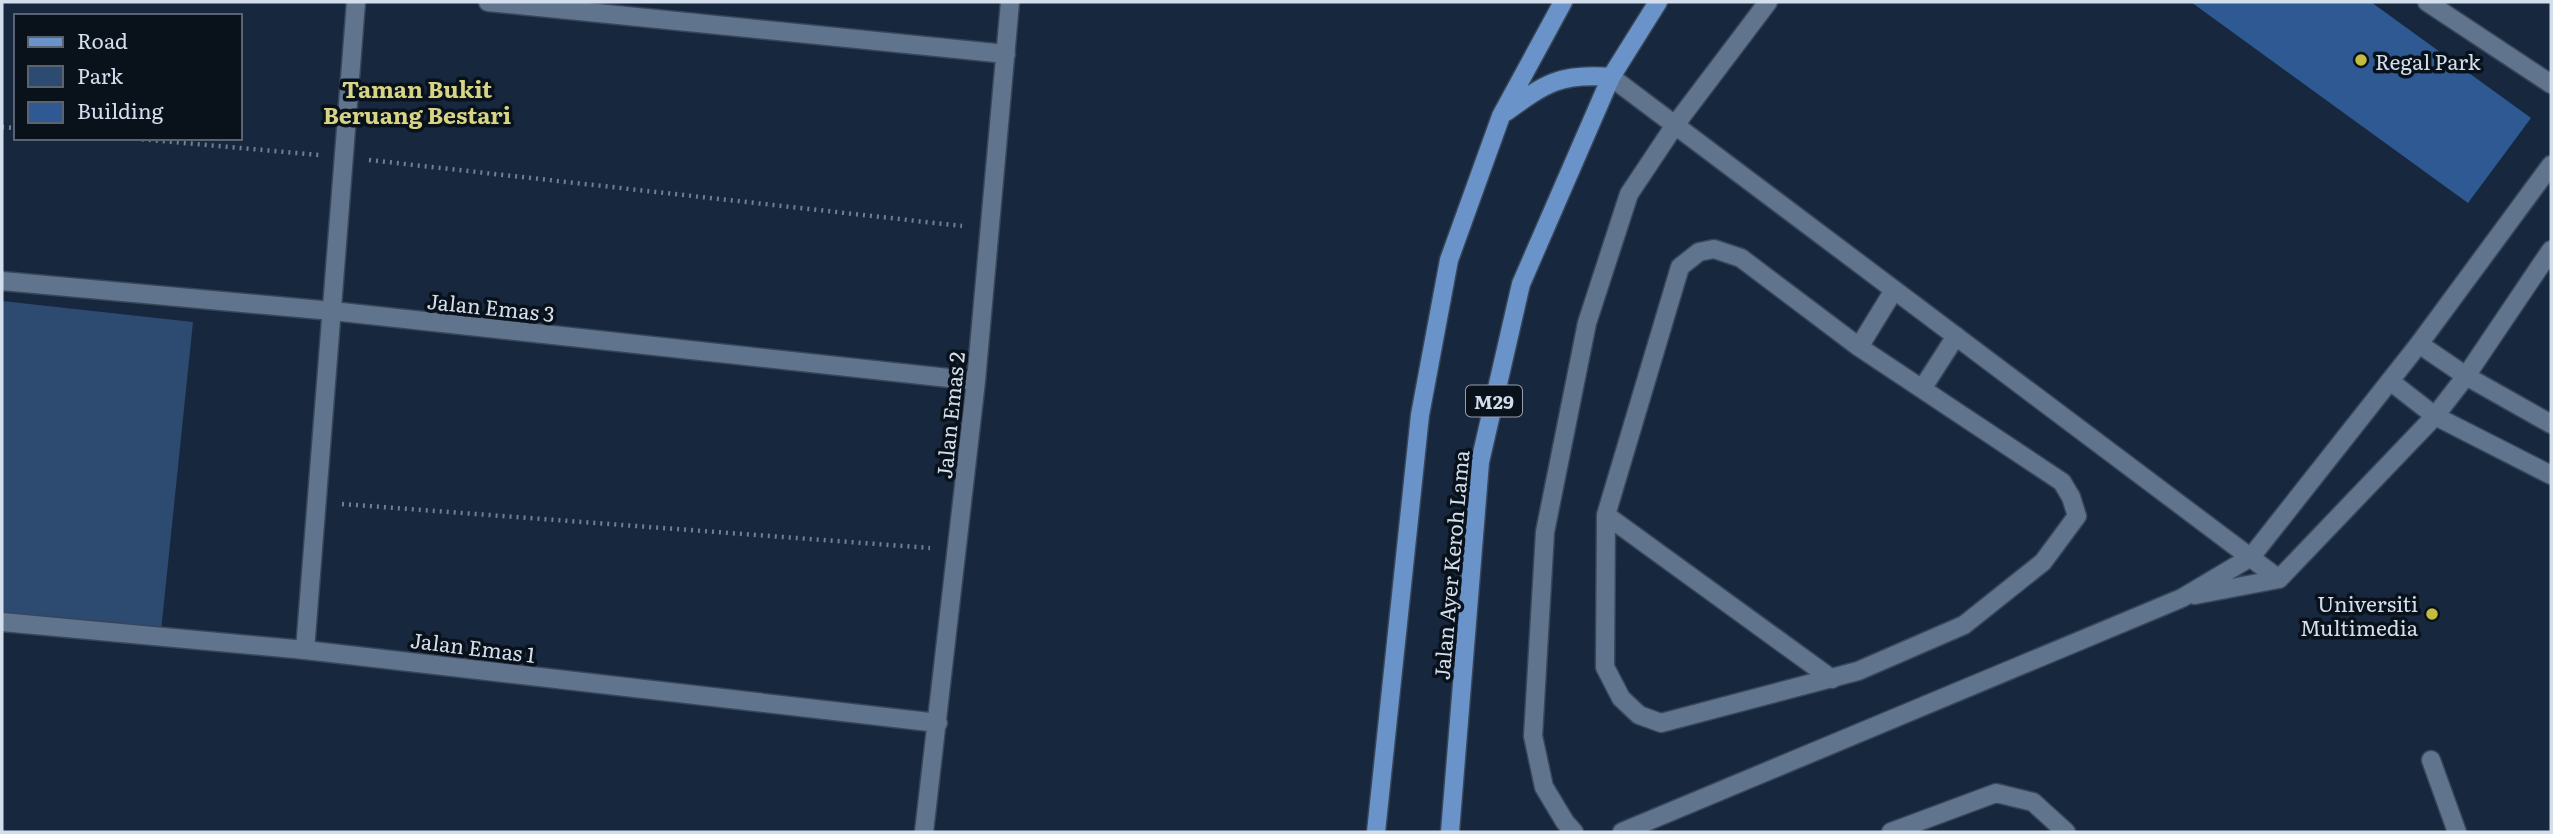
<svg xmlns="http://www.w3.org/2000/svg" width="2553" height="834" viewBox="0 0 2553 834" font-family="Literata,serif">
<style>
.green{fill:#2d4a70}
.building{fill:#2e5992}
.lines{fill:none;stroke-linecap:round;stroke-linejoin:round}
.lane-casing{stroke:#384659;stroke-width:21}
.street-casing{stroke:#384659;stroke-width:21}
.primary-casing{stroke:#384659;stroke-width:21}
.path{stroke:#717f92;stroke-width:4.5;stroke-dasharray:2 5;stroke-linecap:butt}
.lane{stroke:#60748e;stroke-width:18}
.street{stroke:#60748e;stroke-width:18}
.primary{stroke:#6a93ca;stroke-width:18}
.poi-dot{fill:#c4bc3e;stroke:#09111b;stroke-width:2.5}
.labels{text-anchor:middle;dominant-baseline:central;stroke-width:7;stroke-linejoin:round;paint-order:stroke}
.shield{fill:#09111b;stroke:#96a0ae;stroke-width:2}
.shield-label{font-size:19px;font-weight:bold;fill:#d3deed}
.poi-label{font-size:21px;fill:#d3deed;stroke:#09111b;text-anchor:start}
.street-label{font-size:21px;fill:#d3deed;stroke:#09111b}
.neighbourhood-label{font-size:23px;font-weight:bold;fill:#d8d485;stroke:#09111b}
</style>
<rect width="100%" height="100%" fill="#17283e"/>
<path class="green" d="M2,301L193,322L161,631L2,614Z"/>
<path class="building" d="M2191,2H2371L2531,118L2468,203Z"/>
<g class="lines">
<defs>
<path id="lane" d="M1714,249L1741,258L1859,347L2062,482L2071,497L2077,516L2043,562L1964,625L1858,671L1661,723L1639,715L1621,698L1605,667L1606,515L1680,267L1699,252Z
M2419,344L2466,376L2551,424
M1859,347L1894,290
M2390,381L2435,416L2551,475
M1922,389L1956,336
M1606,515L1832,679
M305,650L356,2
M2431,760L2457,832"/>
<path id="street" d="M488,2L1006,54
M2427,2L2551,84
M1611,77L2279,579
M2,281L332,311L976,381
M2195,595L2279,579L2435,416L2466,376L2551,250
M2,622L305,650L938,723
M924,832L976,381L1010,2
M1574,832L1565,822L1544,787L1533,736L1545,532L1587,323L1629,194L1675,125L1768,2
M1622,832L2182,598L2251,557L2419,344L2551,165
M1891,832L1996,793L2033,802L2066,832"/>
<path id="primary" d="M1506,112C1546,83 1560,73 1611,77
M1376,832L1420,415L1449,260L1501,116L1563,2
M1450,832L1480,462L1521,284L1611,77L1658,2"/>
</defs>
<use href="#lane" class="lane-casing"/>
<use href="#street" class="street-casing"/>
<use href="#primary" class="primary-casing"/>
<path class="path" d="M2,127L16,128
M128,138L319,155
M369,160L962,226
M342,504L930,548"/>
<use href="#lane" class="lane"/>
<use href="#street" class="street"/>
<use href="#primary" class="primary"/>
</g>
<g class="poi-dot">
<circle cx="2361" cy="60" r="7"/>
<circle cx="2432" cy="614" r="7"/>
</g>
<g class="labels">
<rect class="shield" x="1466" y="385.5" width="56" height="31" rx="5"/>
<g class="shield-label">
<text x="1494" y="401">M29</text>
</g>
<g class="poi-label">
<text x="2375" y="60">Regal Park</text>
<text x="2418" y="602" text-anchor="end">Universiti<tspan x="2418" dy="24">Multimedia</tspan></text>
</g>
<g class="street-label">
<text transform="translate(491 306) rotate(6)">Jalan Emas 3</text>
<text transform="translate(949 415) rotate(-84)">Jalan Emas 2</text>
<text transform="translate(1450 565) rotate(-85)">Jalan Ayer Keroh Lama</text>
<text transform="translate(473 646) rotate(7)">Jalan Emas 1</text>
</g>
<g class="neighbourhood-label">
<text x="417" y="88">Taman Bukit<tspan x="417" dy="26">Beruang Bestari</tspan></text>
</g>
</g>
<rect width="2553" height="834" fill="none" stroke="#d3deed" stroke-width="7"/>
<rect x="14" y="14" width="228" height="126" fill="#09111b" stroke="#5a636f" stroke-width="2"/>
<rect x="28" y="37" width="35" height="10" fill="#6a93ca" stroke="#5a636f" stroke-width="2"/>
<text x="77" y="49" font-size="21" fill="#d3deed">Road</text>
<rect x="28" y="66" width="35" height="21" fill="#2d4a70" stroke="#5a636f" stroke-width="2"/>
<text x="77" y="84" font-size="21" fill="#d3deed">Park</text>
<rect x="28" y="102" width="35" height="21" fill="#2e5992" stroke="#5a636f" stroke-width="2"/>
<text x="77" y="119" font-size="21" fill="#d3deed">Building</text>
</svg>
